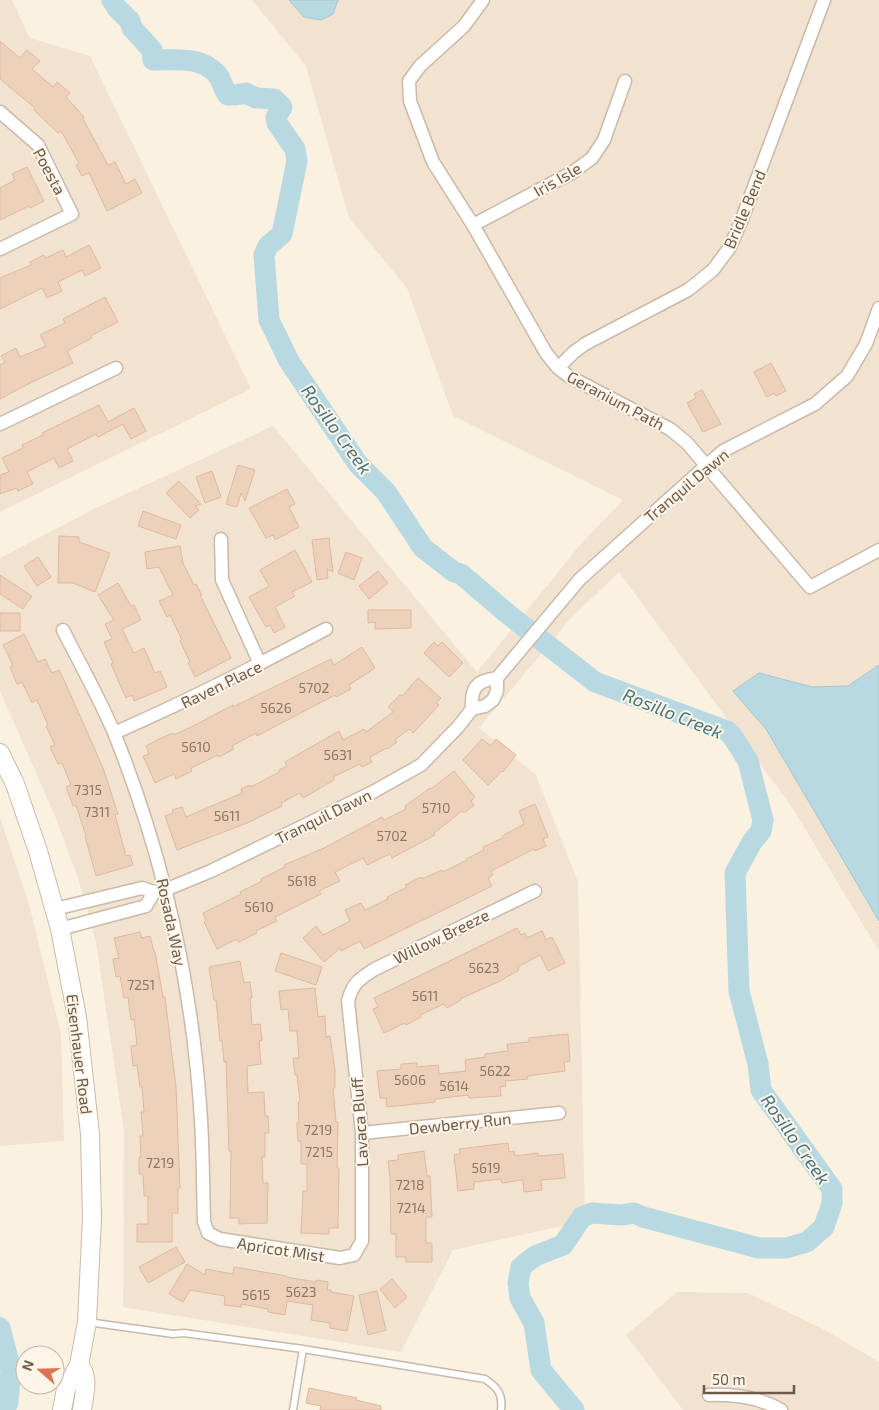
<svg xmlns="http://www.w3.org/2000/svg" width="879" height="1410" viewBox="0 0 879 1410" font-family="'Exo 2',sans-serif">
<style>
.residential{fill:#f1e3d0}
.water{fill:#b8d9e1;stroke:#9fc7d2}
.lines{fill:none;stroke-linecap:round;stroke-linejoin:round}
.river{stroke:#b8d9e1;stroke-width:21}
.building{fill:#edd1bb;stroke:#deb99d}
.lane-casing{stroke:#c9b9a9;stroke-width:9}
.street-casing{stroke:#c9b9a9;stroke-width:15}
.secondary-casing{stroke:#ccbaa8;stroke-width:20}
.lane{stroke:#fff;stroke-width:6}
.street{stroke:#fff;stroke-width:12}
.secondary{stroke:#fff;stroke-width:18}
.labels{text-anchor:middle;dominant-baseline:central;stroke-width:4;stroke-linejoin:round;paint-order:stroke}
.number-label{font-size:14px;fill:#8e7766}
.street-label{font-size:16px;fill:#6f594a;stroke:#fdf5e7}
.water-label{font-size:18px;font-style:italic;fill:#477480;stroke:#fdf5e7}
</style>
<rect width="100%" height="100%" fill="#faf1e1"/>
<path class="residential" d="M0,0H12L30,38L90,56L251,389L0,512Z
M252,0H879V951L792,807L619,572L570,619L479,728L536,775L578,882L585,1221L453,1250L401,1352L123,1307L124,1131L96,942L78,878L55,816L0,691V558L96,508L273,426L477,672L580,545L623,500L453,416L407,288L349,218L306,66Z
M0,818L29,904L61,1034L64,1141L0,1146Z
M677,1292L748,1293L823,1329L879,1362V1410H683L626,1335Z"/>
<path class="water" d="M289,0H338L333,14L321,20L304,17Z
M879,665V921L766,729L733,691L759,673L812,687L848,686Z"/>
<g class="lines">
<path class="river" d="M112,0L117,8L130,21L132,28L152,50L153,60C177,60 200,56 217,74C222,80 223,89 228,95H236L246,93L256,98L274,99L282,107L276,117L277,123L295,149L297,161L282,234L268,246L264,255L269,320L289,361L358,464L386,492L423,548L454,572L461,574L509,615L595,682L727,731L733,737L748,761L763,820L761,831L752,842L735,873L739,991L758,1064L761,1090L832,1189V1203L824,1227L807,1242L786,1248H759L643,1217L634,1213L621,1215L592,1213L582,1217L563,1245L535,1256L521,1267L518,1283L520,1298L534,1323L541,1370L574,1410
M0,1328L11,1370L8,1402L5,1410"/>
</g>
<path class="building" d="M0,41L20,58L27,50L40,61L32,69L53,87L57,82L70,93L66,97L84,117L83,119L108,165L115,162L126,184L135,179L142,193L107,211L89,173L82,176L76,165L79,163L61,131L58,133L34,110L35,108L0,79Z
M27,167L44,201L30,208L29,206L0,220V188L15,180L12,174Z
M89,245L101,268L85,276L82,270L58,282L62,291L47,298L42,288L0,309V278L31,265L30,262L44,255L46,258L63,250L66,257Z
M105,297L118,322L90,336L92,338L67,351L73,363L32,382L0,399V365L5,362L1,356L16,348L20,357L46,346L40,335L65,323L63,319Z
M771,363L786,391L776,396L774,393L767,397L754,372Z
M702,390L721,424L703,432L687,403L696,398L694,394Z
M99,405L108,422L134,408L146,431L131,439L123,424L98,437L96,434L67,449L73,461L59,468L54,458L27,472L33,484L18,491L17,488L0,494V475L9,472L2,458L23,448L22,445L43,435L42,433Z
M238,465L255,470L245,501L241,493L237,507L226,504Z
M212,471L221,497L205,503L196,477Z
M179,481L201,504L195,506L199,510L190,518L166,493Z
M287,489L295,504L289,507L299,527L275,540L273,535L266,538L249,508Z
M143,511L181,525L176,539L138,526Z
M59,536L79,537V542L110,553L95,592L73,583H58Z
M329,538L333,572L327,569L328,578L317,580L312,540Z
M180,546L183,563L194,585L196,584L202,595H200L231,658L195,677L188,663L190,662L180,641L182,640L170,615L167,617L159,601L173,595L159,567L147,569L145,552Z
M295,550L312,582L292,592L295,596L275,607L285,627L274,633L270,625L266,627L249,597L269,586L260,570Z
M346,552L362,558L354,580L338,573Z
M38,557L51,577L37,586L24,566Z
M378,571L388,583L369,599L359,586Z
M0,575L32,596L23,609L0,594Z
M118,583L131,606L134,605L141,620L122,629L134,653L144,648L155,673L160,671L167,687L134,701L132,695L126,698L111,664L113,663L104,642L112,639L105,624L114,620L98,595Z
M368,610H411V628L375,629V622L368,623Z
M0,613H20V631H0Z
M24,634L38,662L45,659L52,673L59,670L65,682L103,768L118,814L115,815L126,856L130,855L133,865L96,876L85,836H86L76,805L73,806L66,787L71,785L62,763L58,764L50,747L55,745L46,726L48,725L37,700L32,703L22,682L17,684L10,667L13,665L3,645Z
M434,642L438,646L442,642L463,663L449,677L424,653Z
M362,647L375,668L349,685L351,689L336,697L335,695L257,736L256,733L232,746L234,749L219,757L218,755L191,768L192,771L176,779L174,774L155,783L143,756L149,754L146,746L159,739L173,733L174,735L195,725L233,705V707L331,659L334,665Z
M418,678L441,698L436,703L439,705L413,733L409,729L395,740L397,742L388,749L387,748L370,757L372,762L362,767L360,764L333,777L334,780L303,798L300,793L281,803L282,806L247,823L177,850L165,816L173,813L172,810L182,807L186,817L242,793L241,789L250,785L251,787L279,772V770L287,766L285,762L339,731L343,740L364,729L366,732L393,712L388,707L400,695L402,696Z
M482,739L491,746L496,739L516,755L503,772L502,771L488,785L463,760Z
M454,771L475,797L471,801L474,805L464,813L462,811L434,833L435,835L392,858L390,854L367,865L363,858L335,872L340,881L319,891L321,894L275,917L277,921L256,931L257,933L239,942L237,939L217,949L204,922L206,920L203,913L241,894L240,892L262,881L261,879L285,867L284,865L324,848L382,817L384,820L406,809L405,806L430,788L431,789Z
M535,804L548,837L543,839L546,846L535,851L534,849L491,871L493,875L488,878L492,886L364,949L360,941L341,951L340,948L324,962L303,938L316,926L323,935L350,921L345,910L361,903L365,910L388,899L387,897L407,887L405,885L421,877L422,879L442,870L443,872L467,860L466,859L484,850L483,847L503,838L502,836L524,824L519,811Z
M517,928L521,935L525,933L527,938L542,931L546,940L552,937L565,963L548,971L540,955L518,967L519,970L500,981L460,999L461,1000L447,1008L444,1004L420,1015L421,1017L406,1025L405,1023L384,1033L373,1009L378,1007L374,998Z
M140,932L142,938L150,936L154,952H155L163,997H165L176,1088L180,1188H178V1213H172V1242H137V1224H148V1196H144L143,1174H139V1157H141L140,1136H143L141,1112H144L142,1087H140L137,1065L133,1066L131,1046L137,1045L134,1019L131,1020L128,997L124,998L120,976L116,977L113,959L119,958L114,938Z
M281,953L322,967L316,985L275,971Z
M240,961L244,983L250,982L252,998H250L252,1025L260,1024L262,1040L259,1041L261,1064L247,1066L248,1093L264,1092L265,1116H268L269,1133H265V1157H262L263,1183H268L267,1223L239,1224V1218H230L231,1151H229L226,1061L224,1062L222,1041H220L216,1000H214L209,967Z
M315,988L318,1017L325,1016L326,1037L330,1036L335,1071V1088H333L336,1122H338L337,1168H339L338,1228H329V1234L301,1233L303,1191H307V1164H301V1141H298L297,1123H299L298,1102H300L297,1075H295L293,1058H299L297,1031H290L288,1009L281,1010L279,991Z
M568,1034L570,1061L564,1062L565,1071L527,1076L528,1079L505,1081L506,1086L500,1087L501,1096L469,1098L468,1095L435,1099V1102L387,1107L386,1098H380L377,1071L401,1069V1064L417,1063V1067L438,1065L439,1074L466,1071L465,1060L485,1057V1054L508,1051L507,1044L529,1042V1038Z
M508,1143L509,1152L514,1151L515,1156L538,1153V1156L563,1154L565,1178L541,1180L542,1190L524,1192L523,1180L502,1183L501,1179L474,1182V1189L458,1191L454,1155L460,1154L459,1149Z
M424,1151L427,1176H430L432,1217H426V1243H432V1262H406V1257H396V1234H391L390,1178L388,1161L398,1160V1155Z
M176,1247L185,1262L148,1283L139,1267Z
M187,1264L205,1275L206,1269L233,1274L234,1267L287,1276L286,1277L316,1282L317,1280L328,1282L327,1290H331V1292L354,1296L347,1331L330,1328V1323L311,1320L313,1305L287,1301L285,1315L268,1312V1309L241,1304V1307L224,1305L225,1296L190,1290L183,1302L169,1294Z
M392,1279L407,1297L395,1308L380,1289Z
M377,1291L386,1330L368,1335L359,1295Z
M309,1388L357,1398L356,1400L381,1406V1410H320L321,1406L306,1403Z"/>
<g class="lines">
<defs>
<path id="lane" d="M88,1322L173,1334L184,1333L303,1349L485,1379C498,1388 503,1394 501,1410
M293,1410L303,1349"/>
<path id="street" d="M483,0L464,26L420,66L409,81L410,101L433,162L473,225L546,353L558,368L570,377L670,429L687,443L810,587L879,550
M0,112L38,145L72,214L0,249
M473,225L573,172L592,158L604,140L625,81
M558,368L574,352L585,344L688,290L713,270L730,247L742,219L824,0
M0,424L116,368
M221,539L222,580L260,664
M63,630C80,664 100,699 115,735C164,858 193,988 201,1120C203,1154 203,1188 204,1222L208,1233L220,1239L340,1258L354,1255L362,1241V1133L348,1001C353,983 358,980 373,970L535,891
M472,709C471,688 475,681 497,678L580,579L707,465L723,451L815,404L847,376L866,344L879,308
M114,733C186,702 256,666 326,629
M55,909L142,888L154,892L165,890L211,871L371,793L421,765L458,727L472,709L485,706L493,700L497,691V678
M60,929L146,906L154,892
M362,1133L559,1113
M709,1395C733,1394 759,1397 781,1410"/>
<path id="secondary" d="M0,753L15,784L38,851L60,929L77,1017L90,1134L92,1218L87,1322L79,1365L66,1389L62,1410
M79,1365C90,1377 84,1395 82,1410"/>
</defs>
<use href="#lane" class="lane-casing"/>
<use href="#street" class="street-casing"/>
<use href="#secondary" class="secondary-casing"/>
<use href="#lane" class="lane"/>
<use href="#street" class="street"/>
<use href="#secondary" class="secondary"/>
</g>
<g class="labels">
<g class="number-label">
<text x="314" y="687">5702</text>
<text x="276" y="707">5626</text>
<text x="196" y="746">5610</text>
<text x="338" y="754">5631</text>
<text x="88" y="789">7315</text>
<text x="436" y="807">5710</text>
<text x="97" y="811">7311</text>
<text x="227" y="815">5611</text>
<text x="392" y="835">5702</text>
<text x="302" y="880">5618</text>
<text x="259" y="906">5610</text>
<text x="484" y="967">5623</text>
<text x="141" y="984">7251</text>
<text x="425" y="995">5611</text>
<text x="495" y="1070">5622</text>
<text x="410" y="1079">5606</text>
<text x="454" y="1085">5614</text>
<text x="318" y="1129">7219</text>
<text x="319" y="1151">7215</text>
<text x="160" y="1162">7219</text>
<text x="486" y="1167">5619</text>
<text x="410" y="1184">7218</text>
<text x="411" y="1207">7214</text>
<text x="301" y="1291">5623</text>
<text x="256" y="1294">5615</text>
</g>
<g class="street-label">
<text transform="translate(50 171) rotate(62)">Poesta</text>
<text transform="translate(557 179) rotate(-30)">Iris Isle</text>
<text transform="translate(744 209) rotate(-67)">Bridle Bend</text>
<text transform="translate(616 400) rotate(28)">Geranium Path</text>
<text transform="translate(686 485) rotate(-40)">Tranquil Dawn</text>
<text transform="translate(221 684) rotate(-26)">Raven Place</text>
<text transform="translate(323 816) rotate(-26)">Tranquil Dawn</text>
<text transform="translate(172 922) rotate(78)">Rosada Way</text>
<text transform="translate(441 936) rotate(-26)">Willow Breeze</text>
<text transform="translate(80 1054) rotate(83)">Eisenhauer Road</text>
<text transform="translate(359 1122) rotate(-94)">Lavaca Bluff</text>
<text transform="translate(460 1123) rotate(-6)">Dewberry Run</text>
<text transform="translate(281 1249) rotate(9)">Apricot Mist</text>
</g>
<g class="water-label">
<text transform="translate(337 429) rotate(54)">Rosillo Creek</text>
<text transform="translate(673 713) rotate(22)">Rosillo Creek</text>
<text transform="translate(796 1139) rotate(55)">Rosillo Creek</text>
</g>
</g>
<g transform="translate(40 1370) rotate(290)"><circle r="24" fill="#fdf5e7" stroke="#c4b7a8"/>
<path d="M0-4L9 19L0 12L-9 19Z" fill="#db754f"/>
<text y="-8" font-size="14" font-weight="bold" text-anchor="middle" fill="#6f594a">N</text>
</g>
<path d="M704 1385v8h90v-8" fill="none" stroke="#6f594a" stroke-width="2.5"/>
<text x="712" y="1385" font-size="15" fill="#6f594a" stroke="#fdf5e7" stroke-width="4" paint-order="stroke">50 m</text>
</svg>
